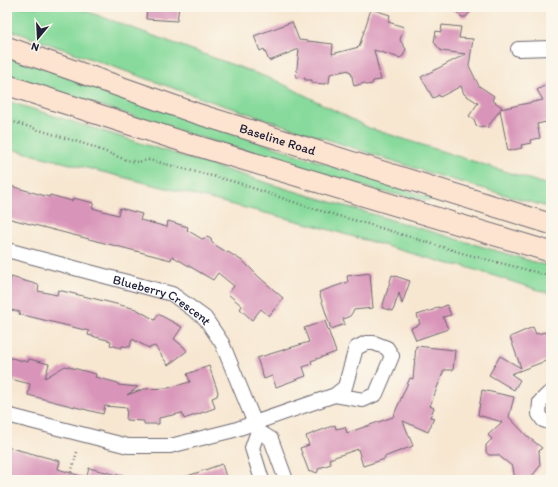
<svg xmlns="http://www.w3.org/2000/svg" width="558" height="487" viewBox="0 0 558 487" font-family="Itim,sans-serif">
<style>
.green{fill:#87da9b;stroke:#547e6b}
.building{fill:#d995b9}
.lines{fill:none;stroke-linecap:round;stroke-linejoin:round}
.street-casing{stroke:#6d6770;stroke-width:16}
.secondary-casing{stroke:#6d6770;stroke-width:22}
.path{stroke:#6d6770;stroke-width:2.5;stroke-dasharray:1 3;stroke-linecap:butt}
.street{stroke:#fff;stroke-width:14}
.secondary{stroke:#fde4d1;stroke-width:20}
.labels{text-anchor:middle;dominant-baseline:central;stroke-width:3.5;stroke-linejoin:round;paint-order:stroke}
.street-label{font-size:13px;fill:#22223b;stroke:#fbf7ec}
</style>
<rect width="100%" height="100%" fill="#fbf7ec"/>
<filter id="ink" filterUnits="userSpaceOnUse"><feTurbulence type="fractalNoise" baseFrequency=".025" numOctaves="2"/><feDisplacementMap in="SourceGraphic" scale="8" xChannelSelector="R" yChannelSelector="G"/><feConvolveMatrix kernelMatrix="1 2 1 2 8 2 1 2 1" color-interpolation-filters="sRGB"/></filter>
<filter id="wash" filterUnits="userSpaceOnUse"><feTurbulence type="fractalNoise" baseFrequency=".012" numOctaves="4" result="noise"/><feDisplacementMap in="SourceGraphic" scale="16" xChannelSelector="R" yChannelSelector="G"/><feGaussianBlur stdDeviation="0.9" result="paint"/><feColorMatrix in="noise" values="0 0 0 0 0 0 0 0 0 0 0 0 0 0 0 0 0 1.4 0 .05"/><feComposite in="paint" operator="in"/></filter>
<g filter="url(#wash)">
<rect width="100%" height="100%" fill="#f7e7d1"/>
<path class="green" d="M7,7H75L277,81L369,128L551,186V208L436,175L204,99L7,29Z
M7,55L198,122L431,198L430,201L378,191L166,127L7,75Z
M7,101L277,186L551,267V294L463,266L449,264L309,224L7,148Z"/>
<g id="blocks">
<path class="building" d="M147,7H179L177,21L146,19Z
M450,7H474L466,17H462Z
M371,9L390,15L388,22L404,27L400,40L406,49L403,56L400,58L374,50L381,80L373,81L372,84L366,85L365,83L354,86L351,72H349V70L330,74L329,83H325V84L312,83V80H305V78L296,77L299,49L269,61L264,49L260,51L254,36L292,22L299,40L333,44L332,54L359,47Z
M442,25L461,27L459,38L473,39L469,66L479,86L494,96L492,100L502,107L500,109L543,100L537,90L551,82V121L537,124L540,138L530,140L531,143L521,145L522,148L508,151L500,110L487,128L484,126L479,127L476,125L474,119L469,116L478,103L464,94L461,86L440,97L439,95L433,98L421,77L466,54L441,51L434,42L436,31L441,32Z
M7,185L49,197L50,195L72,201L73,198L94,203L92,208L118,215L120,208L142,214L140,220L167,227L168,221L188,227L187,230L202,239L207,237L211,239L212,243L228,253V252L244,262L259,277L283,298L269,316L261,309L252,320L240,309L242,306L228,294L234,286L218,273L213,280L172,256L171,260L7,218Z
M370,273L373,308L354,310L350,316L343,319L345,324L331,329L319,292L348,282L347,276Z
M392,275L410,281L402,304L399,293L393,311L382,308Z
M11,277L39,285L38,291L57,295L58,290L104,301L136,309L155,320L158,314L182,327L174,339L184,347L187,351L168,365L155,346L149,348L132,339L130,347L122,346L121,348L110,345L111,341L88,335L89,331L19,314L20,312L7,309V291Z
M447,305L451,315L443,317L448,329L416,340L411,328L420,324L417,315L433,310L438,307L440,308Z
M325,321L336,352L311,361L312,364L303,367L306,376L276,387L272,376L264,379L257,358L309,342L304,328Z
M533,327L536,334L551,331V359L511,374L520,380L514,390L489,375L500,356L521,368L510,337Z
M416,346L455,350L453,370H444L430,406L434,408L430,417L434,418L428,432L403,421L413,446L384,457L385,459L363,466L358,449L329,459L331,464L319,468L317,473L312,471L309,472L300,448L309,445L306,436L335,425L336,429L345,427L347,433L393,417L410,378L413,379Z
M7,357L28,362L29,359L49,364L45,378L65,366L96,374L95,377L118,383V385L138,387L127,395L144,389L168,388L190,382L187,374L209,366L218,392L217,396L212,398L215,408L184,419L182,413L159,418V424H144V421L126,420L127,408L105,406L103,414L28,395L30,384L7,378Z
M482,390L514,397L509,417L527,436L542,448L539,451L540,466L529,480L525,477L518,478L514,475L513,467L498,455H489L486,452V445L492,439L488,435L502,422L478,415Z
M7,447L60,461L58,469L84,477L83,480H7Z
M222,464L227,480H182V478Z
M89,468L122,476V480H86Z"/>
</g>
</g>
<g filter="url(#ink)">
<use href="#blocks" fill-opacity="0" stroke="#6d6770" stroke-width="1"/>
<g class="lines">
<defs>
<g id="street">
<path d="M518,49L551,48"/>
<path id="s1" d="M7,250L172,294L205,318L222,343L258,431L252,448L262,480"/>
<path d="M551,394H548L540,402L539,414L543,420L551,423"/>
<path d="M7,415L128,446H170L234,430L335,395L345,387L356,348L366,343H374L387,348L392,356L376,394L363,400L335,395"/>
<path d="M258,431L271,439L286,480"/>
</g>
<g id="secondary">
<path id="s2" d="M7,47L195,113L551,224"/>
<path d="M7,85L184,142L551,252"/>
</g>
</defs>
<use href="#street" class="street-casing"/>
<use href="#secondary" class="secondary-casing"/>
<path class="path" d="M7,120L91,146L126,160L138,162L149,160L158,162L235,182L314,209L371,225L462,253L551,276
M69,480L77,452"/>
<use href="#street" class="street"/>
<use href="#secondary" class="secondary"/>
</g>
</g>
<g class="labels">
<g class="street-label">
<text stroke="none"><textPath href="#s2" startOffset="286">Baseline Road</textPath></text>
<text stroke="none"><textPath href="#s1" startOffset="164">Blueberry Crescent</textPath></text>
</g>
</g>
<rect width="558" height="487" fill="none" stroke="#fbf7ec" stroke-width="24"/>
<g transform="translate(38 38) rotate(198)" stroke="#fbf7ec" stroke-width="3" paint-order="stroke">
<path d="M0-3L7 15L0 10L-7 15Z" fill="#22223b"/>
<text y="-6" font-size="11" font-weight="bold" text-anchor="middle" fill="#22223b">N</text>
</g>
</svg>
